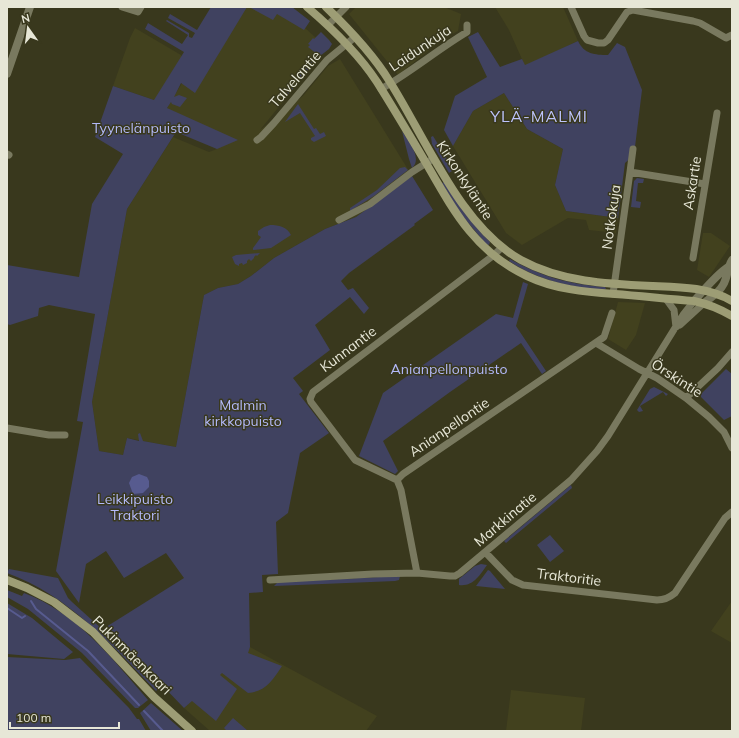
<svg xmlns="http://www.w3.org/2000/svg" width="739" height="738" viewBox="0 0 739 738" font-family="Mulish,sans-serif">
<style>
.built{fill:#42411e}
.green{fill:#404260}
.water{fill:#575b8f}
.lines{fill:none;stroke-linecap:round;stroke-linejoin:round}
.stream{stroke:#575b8f;stroke-width:2}
.minor{stroke:#79795f;stroke-width:7}
.tertiary{stroke:#79795f;stroke-width:8}
.secondary{stroke:#9d9d75;stroke-width:8}
.labels{text-anchor:middle;dominant-baseline:central;stroke-width:3;stroke-linejoin:round;paint-order:stroke}
.street-label{font-size:14px;fill:#e7e7d7;stroke:#39381d}
.park-label{font-size:14px;fill:#b3b9f9;stroke:#39381d}
.quarter-label{font-size:16px;letter-spacing:1px;fill:#bdc3fc;stroke:#39381d}
</style>
<rect width="100%" height="100%" fill="#39381d"/>
<path class="built" d="M245,7H275L293,17L326,47L320,56L260,130L303,96L328,66L340,59L409,171L373,206L356,217L325,229L274,258L251,276L238,284L218,288L204,295L176,447L127,438L123,455L99,451L92,402L127,209L173,137L209,152L217,149L209,145L167,108L199,55L213,63Z
M356,7H444L461,14L458,31L443,39L398,75L349,14Z
M495,7H563L578,41L525,66L509,30Z
M135,28L181,55L182,59L157,101L113,86L130,38Z
M504,93L527,129L563,149L555,185L566,211L618,218L616,233L589,230L586,220L568,218L522,245L506,233L453,146L473,111Z
M703,233H711L730,246L709,277L697,270Z
M618,302L645,303L636,335L626,350L608,339Z
M732,601V643L711,631Z
M250,647L377,716L366,731H210L184,708Z
M511,690L585,698L581,731H506Z"/>
<path class="green" d="M211,7H247L195,93L181,83L174,97L179,95L187,98L180,107L172,104L171,102L167,108L238,140L217,149L176,132L127,209L92,402L99,451L123,455L127,438L139,441L138,434L140,433L143,441L176,447L204,295L218,288L238,284L251,276L274,258L325,229L356,217L412,176L433,210L414,224L415,225L349,273L341,281L348,290L353,288L369,308L364,314L350,297L315,325L330,350L293,378L303,391L299,394L329,433L300,453L288,513L276,522L278,574L262,575L263,592L249,593L250,647L248,653L282,666C273,680 265,692 248,693L222,673L220,675L237,689L216,721L192,701L184,708L106,627L184,578L166,553L124,578L106,551L86,564L79,603L56,571L83,422L77,421L95,314L49,305L39,308L38,316L10,325L7,324V265L79,277L92,204L123,154L95,137L113,86L154,100L184,52L145,29L148,23L182,44L188,35L166,21L167,20L189,33V37L192,38L195,33L168,18L170,14L197,30Z
M249,7H292L310,21L304,30L277,14L273,20Z
M321,32L329,40L332,44L329,49L320,56L287,96L281,95L317,54L308,47L310,45L308,44L313,38L314,39Z
M478,32L500,67L522,59L525,65L578,41C584,54 595,55 608,55L617,43L625,47L642,90L634,155L625,163L618,218L566,211L555,185L563,149L527,129L504,93L473,111L453,146L444,130L455,96L487,77L468,37Z
M298,104L314,129L316,128L320,134L324,132L326,136L314,142L311,140V138L315,136L300,113L285,122Z
M402,131C408,141 423,158 412,168L409,159Z
M433,136L452,167V171L449,173L432,144L431,137Z
M405,167L408,170L374,196L350,211V208L377,190L400,168Z
M637,178L644,179L643,183H638L636,201L641,202L640,208L631,207L634,181Z
M444,182C458,205 471,223 490,242L489,245L486,244L460,213L442,183Z
M270,225C279,225 287,227 291,235L271,248L253,250V248L261,237L258,235V231L264,227Z
M260,253L257,256L256,255L254,257V258L251,261L249,259L247,261V263L243,265L242,263L239,264V266L235,264L232,257L236,255Z
M510,259C542,277 569,284 605,287L606,289C598,291 587,289 578,287C554,283 530,275 509,261Z
M523,282L528,284L516,326L546,371L542,374L521,343L450,392L383,441L398,471L395,474L359,456L383,393L496,314L513,318Z
M726,369L732,374V416L724,420L701,397V394Z
M654,387L668,394L666,396L663,392L640,406L643,411L639,412L637,410L650,389Z
M571,485L572,488L506,543L504,541Z
M550,535L564,551L550,562L537,545Z
M481,564L487,565C480,575 473,587 459,585V579L475,566Z
M9,569L58,578L68,598L72,602L103,630L158,689L156,691C112,645 68,595 7,573Z
M488,570L490,571L505,589L476,586Z
M400,576L399,580L395,581L274,586L278,582Z
M7,590L22,596L24,593C77,613 112,658 148,700L138,708H135L82,653L28,609L7,597Z
M7,603L32,618L73,652L64,659L7,654Z
M7,657L65,660L80,658L129,708L137,719H139L146,731H7Z
M151,703L183,731H151L140,713Z
M233,718L248,731H227L224,728Z"/>
<path class="water" d="M139,474L147,477L149,481V487L143,493L133,494L129,483L132,477Z"/>
<g class="lines">
<path class="stream" d="M31,601L36,609L88,651L139,705
M7,608L22,618L25,616
M144,711L163,731"/>
<path class="minor" d="M122,7L138,12L141,7
M571,7L584,36L587,40L598,43H604L608,40L627,12L633,10L693,21L700,23L726,38L732,35
M328,25L346,7
M381,89C411,72 437,50 467,32V25
M257,140L261,137L274,123L327,60L355,37
M7,154L9,155
M630,172L633,149
M339,220L370,204L412,172L431,160
M693,258L717,113
M613,294L630,172L705,184
M666,299L674,310L676,327
M680,325L704,303
M596,343L639,369L657,378L686,398L709,417L724,432L732,448
M686,398L718,368L732,352
M7,428L49,435H65
M397,480L355,460L311,402L310,399L313,392L494,255L501,248
M486,553L512,580L523,585L657,600C664,600 669,598 675,593L725,518L732,512
M417,573L401,490L397,480L403,474L604,337L612,313
M270,580L373,574L417,573L450,576H455L460,573L571,480L597,451L608,436L683,315L694,301"/>
<path class="tertiary" d="M7,74L30,7
M694,301C704,290 716,275 728,267
M704,303C710,298 719,293 723,285C728,277 727,268 732,260"/>
<path class="secondary" d="M307,7C334,30 358,53 377,82C394,109 410,136 426,163C453,210 475,252 527,276C554,289 585,292 615,294C641,296 668,299 694,301C708,304 720,309 732,316
M326,7C350,30 373,54 390,82C426,139 461,227 521,260C561,282 608,284 653,286C680,287 708,287 732,301
M7,580L27,588L54,602L93,632L154,697L192,731"/>
</g>
<g class="labels">
<g class="street-label">
<text transform="translate(420 48) rotate(-34)">Laidunkuja</text>
<text transform="translate(295 79) rotate(-49)">Talvelantie</text>
<text transform="translate(465 180) rotate(57)">Kirkonkyläntie</text>
<text transform="translate(692 183) rotate(-81)">Askartie</text>
<text transform="translate(611 217) rotate(-82)">Notkokuja</text>
<text transform="translate(348 349) rotate(-37)">Kunnantie</text>
<text transform="translate(677 378) rotate(33)">Örskintie</text>
<text transform="translate(449 427) rotate(-34)">Anianpellontie</text>
<text transform="translate(505 519) rotate(-40)">Markkinatie</text>
<text transform="translate(569 577) rotate(7)">Traktoritie</text>
<text transform="translate(132 655) rotate(45)">Pukinmäenkaari</text>
</g>
<g class="park-label">
<text x="141" y="128">Tyynelänpuisto</text>
<text x="449" y="369">Anianpellonpuisto</text>
<text x="243" y="405">Malmin<tspan x="243" dy="16">kirkkopuisto</tspan></text>
<text x="135" y="499">Leikkipuisto<tspan x="135" dy="16">Traktori</tspan></text>
</g>
<g class="quarter-label">
<text x="539" y="116">YLÄ-MALMI</text>
</g>
</g>
<rect width="739" height="738" fill="none" stroke="#e7e7d7" stroke-width="16"/>
<g transform="translate(28 28) rotate(346)" stroke="#39381d" stroke-width="3" paint-order="stroke">
<path d="M0-3L7 15L0 10L-7 15Z" fill="#e7e7d7"/>
<text y="-6" font-size="11" font-weight="bold" text-anchor="middle" fill="#e7e7d7">N</text>
</g>
<path d="M10 722v6h109v-6" fill="none" stroke="#e7e7d7" stroke-width="2"/>
<text x="16" y="722" font-size="12" fill="#e7e7d7" stroke="#39381d" stroke-width="3" paint-order="stroke">100 m</text>
</svg>
